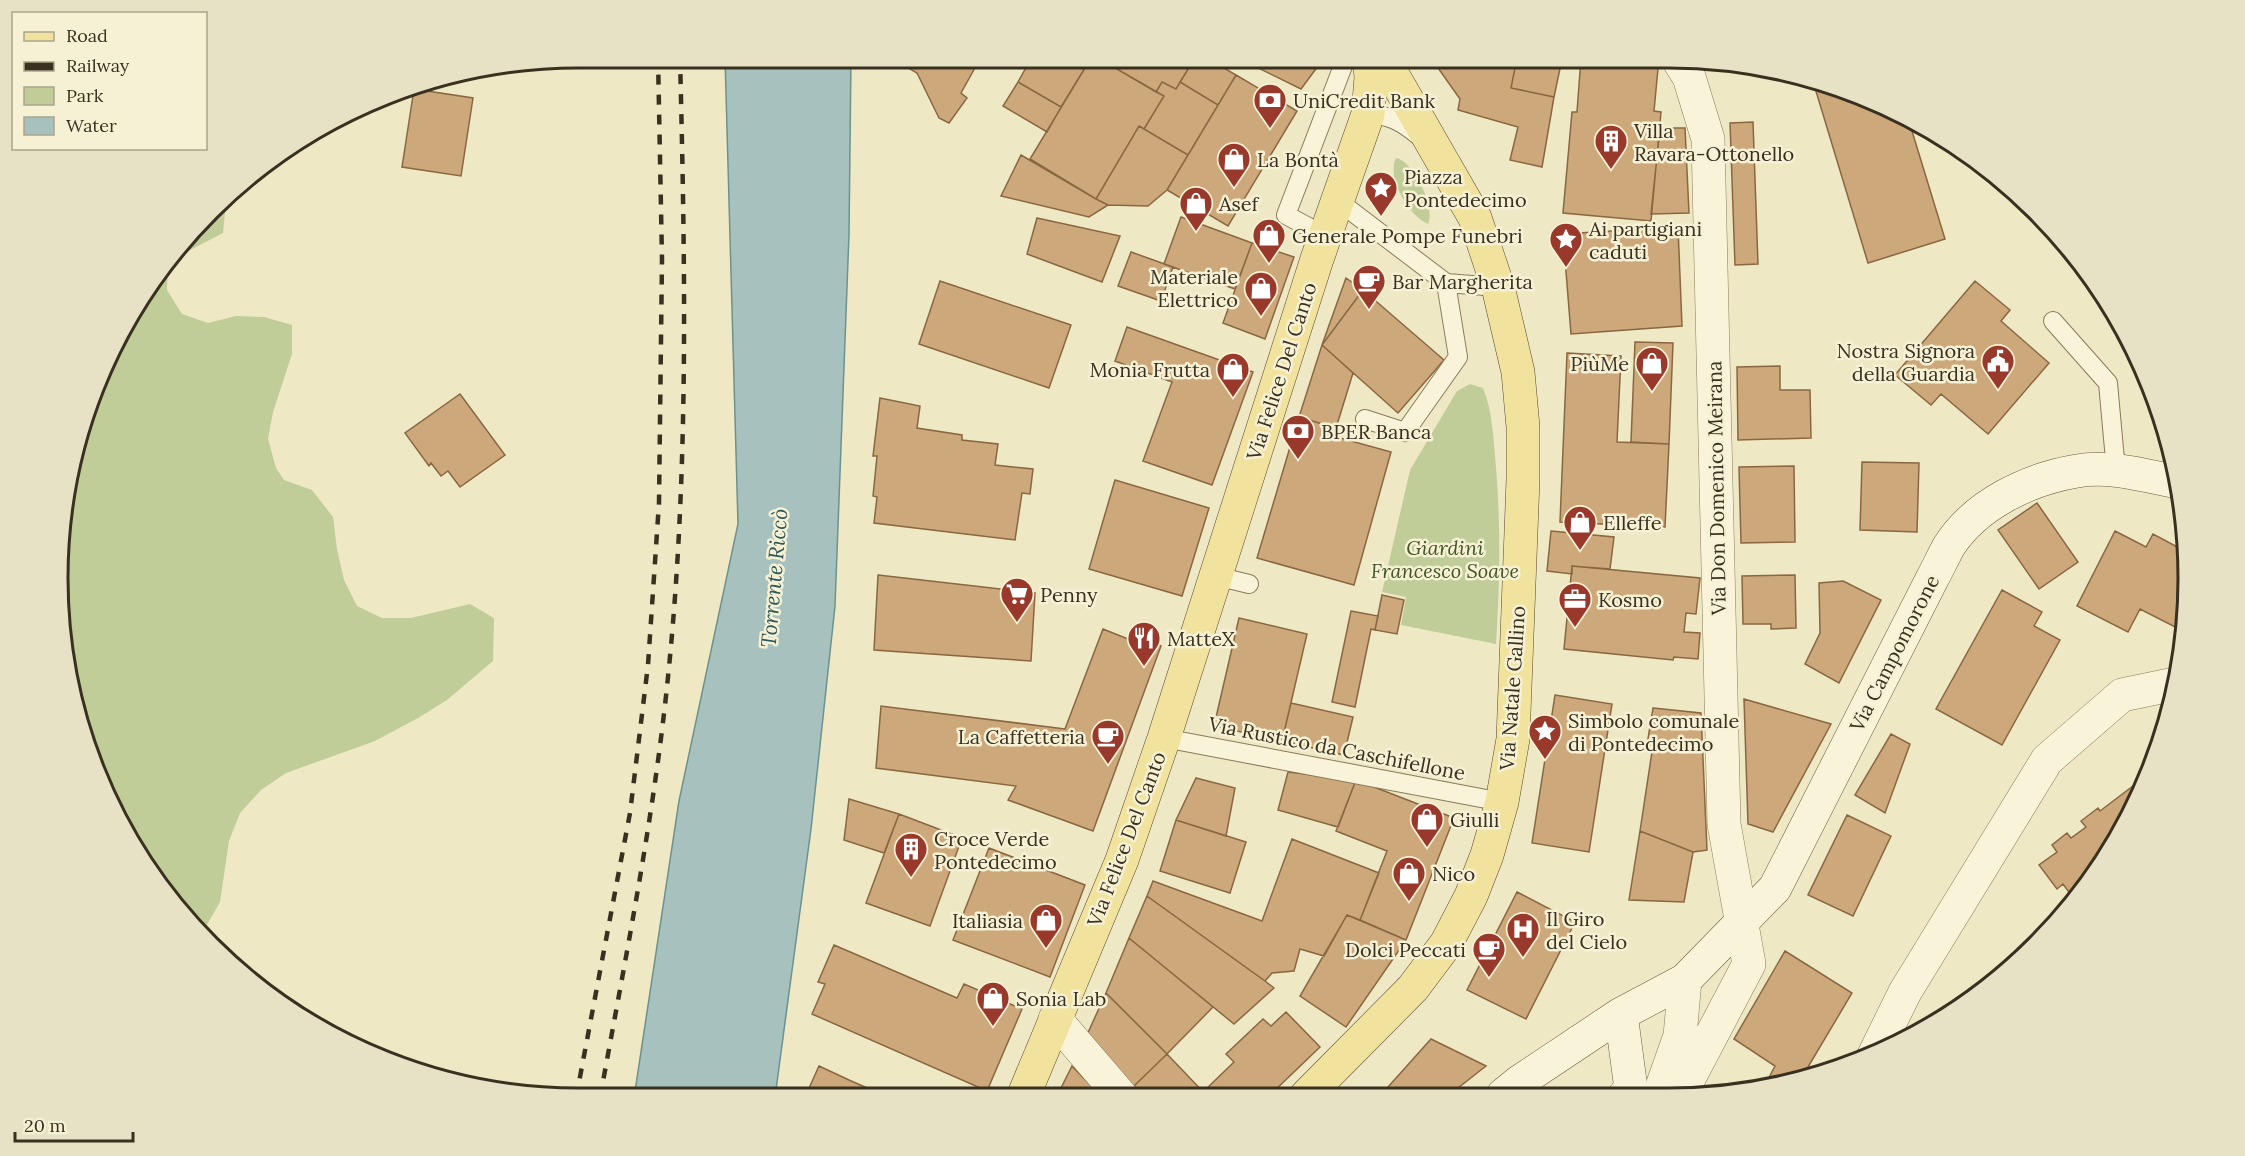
<svg xmlns="http://www.w3.org/2000/svg" width="2245" height="1156" viewBox="0 0 2245 1156" font-family="Lora,serif">
<style>
.green{fill:#c0cd99}
.water{fill:#a7c2be;stroke:#6d918d;stroke-width:1.5}
.building{fill:#cda87b;stroke:#896741;stroke-width:1.5}
.lines{fill:none;stroke-linecap:round;stroke-linejoin:round}
.lane-casing{stroke:#8a7a5b;stroke-width:20}
.street-casing{stroke:#8a7a5b;stroke-width:34}
.secondary-casing{stroke:#6c5b3e;stroke-width:34}
.primary-casing{stroke:#58482f;stroke-width:34}
.lane{stroke:#f9f4d9;stroke-width:18}
.street{stroke:#f9f4d9;stroke-width:33}
.secondary{stroke:#f9f4d9;stroke-width:33}
.primary{stroke:#f1e39d;stroke-width:33}
.rail{stroke:#3a301f;stroke-width:4.5;stroke-dasharray:10 10;stroke-linecap:butt}
.labels{text-anchor:middle;dominant-baseline:central;stroke-width:5;stroke-linejoin:round;paint-order:stroke}
.poi-label{font-size:20px;fill:#3a301f;stroke:#f6f1d5;text-anchor:start}
.street-label{font-size:20px;fill:#3a301f;stroke:#f6f1d5}
.park-label{font-size:20px;font-style:italic;fill:#435625;stroke:#f6f1d5}
.water-label{font-size:21px;font-style:italic;fill:#2e575a;stroke:#f6f1d5}
.rim{fill:none;stroke:#3a301f;stroke-width:3}
</style>
<rect width="100%" height="100%" fill="#efe8c5"/>
<path class="green" d="M1396,158C1414,161 1436,208 1428,224C1409,216 1386,178 1396,158Z
M226,202L223,233L173,259Z
M168,264L167,290L182,314L208,323L236,316L264,317L292,325V354L273,412L268,439L276,468L284,480L312,490L333,517L337,549L344,580L357,606L382,618H411L470,604L494,618L493,661L447,700L418,718L375,741L286,773L261,790L240,813L229,841L220,902L205,928L197,929L111,808L61,646L67,476L97,379L145,289Z
M1470,384L1483,388C1492,410 1493,433 1495,456C1501,519 1500,581 1496,644L1401,625L1406,597L1382,592L1410,470L1457,391Z"/>
<path class="water" d="M725,57H851L849,234L835,606L811,829L775,1097L634,1098L679,801L738,524Z"/>
<path class="building" d="M897,57H981L961,93L967,98L949,123L939,118L917,73L895,60Z
M1032,57L1091,58L1061,107L1018,82Z
M1091,58H1098L1164,96L1144,129L1139,126L1096,199L1030,159Z
M1098,58H1195L1176,89L1162,82L1156,92Z
M1195,58H1207L1236,75L1218,105L1180,82Z
M1238,58H1324L1301,89Z
M1431,58H1517L1511,88L1554,97L1542,167L1510,160L1518,127L1458,110L1460,99Z
M1517,58H1581V62L1562,59L1554,97L1511,88Z
M1581,58H1659L1654,111L1661,112L1651,221L1563,213L1572,112H1577Z
M1716,61L1731,63L1718,68Z
M1236,75L1297,111L1228,226L1167,190Z
M1018,82L1061,107L1047,132L1003,106Z
M1162,82L1176,89L1180,82L1218,105L1188,155L1144,129L1164,96L1156,92Z
M1827,84L1897,111L1908,118L1945,239L1868,263L1815,88Z
M414,89L473,98L461,176L402,167Z
M1753,122L1758,264L1735,265L1730,123Z
M1139,126L1188,155L1167,190L1148,206L1108,205L1096,199Z
M1660,128H1685L1689,213L1651,214Z
M1021,155L1096,199L1108,205L1089,217L1001,196Z
M1181,217L1252,243L1235,289L1164,264Z
M1037,218L1120,236L1102,282L1027,254Z
M1678,227L1682,326L1571,334L1563,234Z
M1252,243L1294,257L1265,339L1223,323Z
M1131,252L1173,267L1161,301L1118,286Z
M1346,278L1363,290L1322,345Z
M940,281L1071,325L1049,388L919,344Z
M1975,281L2010,310L2001,321L2049,363L1988,434L1941,394L1931,405L1895,375Z
M1363,290L1444,360L1398,413L1322,345Z
M1127,327L1253,372L1212,485L1143,461L1172,382L1115,361Z
M1635,342L1673,343L1669,444L1631,442Z
M1322,345L1353,373L1336,428L1299,417Z
M1567,353L1621,356L1617,442L1669,444L1665,527L1560,522Z
M1780,366V390H1810L1811,438L1738,440L1737,367Z
M460,394L505,455L460,487L448,471L441,476L431,463L429,466L405,433Z
M880,398L920,406L917,428L962,435V440L998,444L995,465L1033,469L1030,494L1022,493L1015,540L874,523L877,497L873,496L877,456H873Z
M1299,417L1336,428L1333,436L1391,452L1354,585L1257,558Z
M1862,462L1919,463L1917,532L1860,530Z
M1794,466L1795,542L1741,543L1739,467Z
M1115,480L1209,508L1182,596L1089,569Z
M2037,503L2078,562L2039,589L1998,530Z
M1551,531L1614,537L1610,569L1572,566V574L1547,571Z
M2115,531L2146,547L2153,534L2185,551L2187,612L2179,629L2140,609L2128,632L2077,606Z
M1572,566L1700,578L1696,614L1686,613L1684,632L1700,633L1698,659L1674,657L1673,660L1564,649Z
M878,575L1035,593L1031,661L874,650Z
M1795,575L1796,628L1771,629V624H1743L1742,576Z
M1843,581L1881,600L1839,683L1805,664L1820,633L1819,583Z
M2002,590L2042,612L2034,626L2060,640L2002,745L1936,709Z
M1382,595L1404,600L1397,634L1375,630Z
M1351,611L1378,616L1375,630L1371,629L1355,707L1332,702Z
M1239,618L1307,634L1282,741L1214,726Z
M1103,629L1138,643L1140,638L1161,646L1093,831L1008,800L1016,786L876,768L881,706L1065,729Z
M1555,695L1612,704L1589,852L1532,843Z
M1744,699L1831,724L1773,832L1748,824Z
M1291,703L1353,717L1344,755L1282,741Z
M1653,708L1701,713L1707,850L1693,852L1640,831L1653,745H1647Z
M1891,734L1910,744L1885,813L1855,795Z
M1288,772L1356,780L1338,827L1278,810Z
M1196,778L1235,788L1226,836L1176,820Z
M1356,780L1454,818L1406,940L1360,920L1387,851L1336,831Z
M2133,786L2139,793L2141,792L2134,808L2074,899L2063,884L2057,889L2039,865L2057,852L2052,845L2067,833L2071,838L2086,827L2081,821L2098,808L2100,811Z
M849,799L899,814L884,853L844,840Z
M899,814L962,838L930,926L866,903Z
M1847,815L1891,836L1853,916L1808,895Z
M1176,820L1246,842L1230,893L1160,871Z
M1640,831L1693,852L1684,902L1629,900Z
M1292,839L1379,873L1360,920L1347,915L1324,956L1300,949L1294,971L1272,973L1265,981L1147,896L1153,881L1262,921Z
M989,848L1085,885L1050,977L953,940Z
M1517,892L1575,922L1526,1019L1467,990Z
M1147,896L1265,981L1274,988L1234,1024L1129,938Z
M1347,915L1406,940L1346,1027L1300,996Z
M1129,938L1213,1007L1167,1054L1106,993Z
M834,945L957,998L964,984L1022,1009L987,1091L812,1014L825,984L818,982Z
M1785,951L1852,993L1808,1067L1818,1072L1764,1087L1775,1066L1734,1039Z
M1106,993L1167,1054L1133,1087L1086,1037Z
M1286,1012L1320,1047L1269,1096H1207L1203,1092L1234,1062L1226,1054L1263,1019L1271,1026Z
M1431,1039L1486,1066L1449,1095L1380,1096Z
M1167,1054L1207,1096H1142L1133,1087Z
M819,1066L849,1080L888,1097H805Z
M1072,1066L1101,1096H1057Z"/>
<g class="lines">
<defs>
<path id="lane" d="M1368,114C1390,115 1402,122 1419,136
M1338,201L1446,283L1498,287
M1325,236L1286,215L1346,58
M2053,321L2108,383L2116,471
M1365,419L1405,432L1458,357L1446,283
M1216,576L1249,584
M1164,738L1502,802"/>
<path id="street" d="M1677,58L1689,77L1708,139L1724,824L1749,964L1688,1080L1685,1095
M1055,1019L1121,1096
M1874,1055L1905,992L2047,760L2122,695L2175,684
M1659,1095L1680,1036L1685,980"/>
<path id="secondary" d="M1621,1014L1631,1089L1625,1095
M1503,1095L1519,1082L1621,1014L1685,980L1775,888L1932,579C1938,568 1943,557 1949,546C1976,504 2029,479 2077,471C2109,465 2146,476 2177,482"/>
<path id="primary" d="M1306,1096L1413,988L1446,944L1471,896L1487,855L1502,802L1513,739L1523,480V427L1518,372L1498,287L1475,218L1383,58
M1023,1097L1122,860L1164,738L1317,259L1368,114L1371,77L1369,58"/>
</defs>
<use href="#lane" class="lane-casing"/>
<use href="#street" class="street-casing"/>
<use href="#secondary" class="secondary-casing"/>
<use href="#primary" class="primary-casing"/>
<use href="#lane" class="lane"/>
<use href="#street" class="street"/>
<use href="#secondary" class="secondary"/>
<use href="#primary" class="primary"/>
<path class="rail" d="M576,1098L630,813L648,665L659,503L662,259L658,57
M600,1098C626,955 655,812 669,667C689,464 685,260 680,57"/>
</g>
<defs>
<symbol id="bank-pin" viewBox="-11 -11 22 30"><path d="M0 17L-7.5 6A9.5 9.5 0 1 1 7.5 6Z" fill="#99392b" stroke="#f6f1d5"/><path d="M-6-4H6V4H-6ZM0-2.3a2.3 2.3 0 1 0 0 4.6a2.3 2.3 0 1 0 0-4.6Z" fill="#fff"/></symbol>
<symbol id="building-pin" viewBox="-11 -11 22 30"><path d="M0 17L-7.5 6A9.5 9.5 0 1 1 7.5 6Z" fill="#99392b" stroke="#f6f1d5"/><path d="M-4-6H4V6H1V3H-1V6H-4ZM-2.5-4.3h1.7v1.8h-1.7ZM.8-4.3h1.7v1.8H.8ZM-2.5-1h1.7V.8h-1.7ZM.8-1h1.7V.8H.8Z" fill="#fff"/></symbol>
<symbol id="shop-pin" viewBox="-11 -11 22 30"><path d="M0 17L-7.5 6A9.5 9.5 0 1 1 7.5 6Z" fill="#99392b" stroke="#f6f1d5"/><path d="M-5-2.5h2.3a2.7 3.5 0 0 1 5.4 0H5L5.5 6h-11ZM-1.5-2.5h3a1.5 2.3 0 0 0-3 0Z" fill="#fff"/></symbol>
<symbol id="sight-pin" viewBox="-11 -11 22 30"><path d="M0 17L-7.5 6A9.5 9.5 0 1 1 7.5 6Z" fill="#99392b" stroke="#f6f1d5"/><path d="M0-6L1.8-2.2L6-1.7L2.9 1.2L3.7 5.4L0 3.3L-3.7 5.4L-2.9 1.2L-6-1.7L-1.8-2.2Z" fill="#fff"/></symbol>
<symbol id="cafe-pin" viewBox="-11 -11 22 30"><path d="M0 17L-7.5 6A9.5 9.5 0 1 1 7.5 6Z" fill="#99392b" stroke="#f6f1d5"/><path d="M-5.5-4.5H6V0H3Q3 3.5 0 3.5H-2.5Q-5.5 3.5-5.5 0ZM3-3.2v2h1.7v-2ZM-6 4.5H4V6H-6Z" fill="#fff"/></symbol>
<symbol id="civic-pin" viewBox="-11 -11 22 30"><path d="M0 17L-7.5 6A9.5 9.5 0 1 1 7.5 6Z" fill="#99392b" stroke="#f6f1d5"/><path d="M-.6-6.5H3V-4.5H.6V-3L4-1V1h2V6H-6V1h2V-1L-.6-3ZM-1.2 2.5V6h2.4V2.5Z" fill="#fff"/></symbol>
<symbol id="supermarket-pin" viewBox="-11 -11 22 30"><path d="M0 17L-7.5 6A9.5 9.5 0 1 1 7.5 6Z" fill="#99392b" stroke="#f6f1d5"/><path d="M-6-5.5h2.5l.6 2H6L4.5 2H-2.5L-4.4-4H-6ZM-1.5 3.2a1.3 1.3 0 1 0 .1 0ZM3 3.2a1.3 1.3 0 1 0 .1 0Z" fill="#fff"/></symbol>
<symbol id="office-pin" viewBox="-11 -11 22 30"><path d="M0 17L-7.5 6A9.5 9.5 0 1 1 7.5 6Z" fill="#99392b" stroke="#f6f1d5"/><path d="M-6-3h4V-5.5h4V-3h4V5H-6ZM-1-4.5V-3h2v-1.5ZM-6 0V1H6V0Z" fill="#fff"/></symbol>
<symbol id="restaurant-pin" viewBox="-11 -11 22 30"><path d="M0 17L-7.5 6A9.5 9.5 0 1 1 7.5 6Z" fill="#99392b" stroke="#f6f1d5"/><path d="M-5-6h1v4h1v-4h1v4h1v-4h1v5L-1.5 .5V6h-2V.5L-5-1ZM5-6V6H3V1.5H1.5Q1.5-4 5-6Z" fill="#fff"/></symbol>
<symbol id="hospital-pin" viewBox="-11 -11 22 30"><path d="M0 17L-7.5 6A9.5 9.5 0 1 1 7.5 6Z" fill="#99392b" stroke="#f6f1d5"/><path d="M-5-5h3v3.5h4V-5h3V5h-3V1.5h-4V5h-3Z" fill="#fff"/></symbol>
</defs>
<g fill-rule="evenodd">
<use href="#bank-pin" x="1251" y="81" width="38" height="52"/>
<use href="#building-pin" x="1592" y="122" width="38" height="52"/>
<use href="#shop-pin" x="1215" y="140" width="38" height="52"/>
<use href="#sight-pin" x="1362" y="169" width="38" height="52"/>
<use href="#shop-pin" x="1177" y="184" width="38" height="52"/>
<use href="#shop-pin" x="1250" y="216" width="38" height="52"/>
<use href="#sight-pin" x="1547" y="220" width="38" height="52"/>
<use href="#cafe-pin" x="1350" y="262" width="38" height="52"/>
<use href="#shop-pin" x="1242" y="269" width="38" height="52"/>
<use href="#civic-pin" x="1979" y="342" width="38" height="52"/>
<use href="#shop-pin" x="1633" y="344" width="38" height="52"/>
<use href="#shop-pin" x="1214" y="350" width="38" height="52"/>
<use href="#bank-pin" x="1279" y="412" width="38" height="52"/>
<use href="#shop-pin" x="1561" y="503" width="38" height="52"/>
<use href="#supermarket-pin" x="998" y="575" width="38" height="52"/>
<use href="#office-pin" x="1556" y="580" width="38" height="52"/>
<use href="#restaurant-pin" x="1125" y="619" width="38" height="52"/>
<use href="#sight-pin" x="1526" y="712" width="38" height="52"/>
<use href="#cafe-pin" x="1089" y="717" width="38" height="52"/>
<use href="#shop-pin" x="1408" y="800" width="38" height="52"/>
<use href="#building-pin" x="892" y="830" width="38" height="52"/>
<use href="#shop-pin" x="1390" y="854" width="38" height="52"/>
<use href="#shop-pin" x="1027" y="901" width="38" height="52"/>
<use href="#hospital-pin" x="1504" y="910" width="38" height="52"/>
<use href="#cafe-pin" x="1470" y="930" width="38" height="52"/>
<use href="#shop-pin" x="974" y="979" width="38" height="52"/>
</g>
<g class="labels">
<g class="poi-label">
<text x="1293" y="100">UniCredit Bank</text>
<text x="1634" y="130">Villa<tspan x="1634" dy="23">Ravara-Ottonello</tspan></text>
<text x="1257" y="159">La Bontà</text>
<text x="1404" y="176">Piazza<tspan x="1404" dy="23">Pontedecimo</tspan></text>
<text x="1219" y="203">Asef</text>
<text x="1589" y="228">Ai partigiani<tspan x="1589" dy="23">caduti</tspan></text>
<text x="1292" y="235">Generale Pompe Funebri</text>
<text x="1238" y="276" text-anchor="end">Materiale<tspan x="1238" dy="23">Elettrico</tspan></text>
<text x="1392" y="281">Bar Margherita</text>
<text x="1975" y="350" text-anchor="end">Nostra Signora<tspan x="1975" dy="23">della Guardia</tspan></text>
<text x="1629" y="363" text-anchor="end">PiùMe</text>
<text x="1210" y="369" text-anchor="end">Monia Frutta</text>
<text x="1321" y="431">BPER Banca</text>
<text x="1603" y="522">Elleffe</text>
<text x="1040" y="594">Penny</text>
<text x="1598" y="599">Kosmo</text>
<text x="1167" y="638">MatteX</text>
<text x="1568" y="720">Simbolo comunale<tspan x="1568" dy="23">di Pontedecimo</tspan></text>
<text x="1085" y="736" text-anchor="end">La Caffetteria</text>
<text x="1450" y="819">Giulli</text>
<text x="934" y="838">Croce Verde<tspan x="934" dy="23">Pontedecimo</tspan></text>
<text x="1432" y="873">Nico</text>
<text x="1546" y="918">Il Giro<tspan x="1546" dy="23">del Cielo</tspan></text>
<text x="1023" y="920" text-anchor="end">Italiasia</text>
<text x="1466" y="949" text-anchor="end">Dolci Peccati</text>
<text x="1016" y="998">Sonia Lab</text>
</g>
<g class="street-label">
<text transform="translate(1281 371) rotate(-72)">Via Felice Del Canto</text>
<text transform="translate(1716 488) rotate(-91)">Via Don Domenico Meirana</text>
<text transform="translate(1894 653) rotate(-63)">Via Campomorone</text>
<text transform="translate(1512 688) rotate(-86)">Via Natale Gallino</text>
<text transform="translate(1337 748) rotate(11)">Via Rustico da Caschifellone</text>
<text transform="translate(1126 839) rotate(-69)">Via Felice Del Canto</text>
</g>
<g class="park-label">
<text x="1445" y="547">Giardini<tspan x="1445" dy="23">Francesco Soave</tspan></text>
</g>
<g class="water-label">
<text transform="translate(774 578) rotate(-85)">Torrente Riccò</text>
</g>
</g>
<path d="M0 0H2245V1156H0ZM578 68H1668A510 510 0 0 1 2178 578V578A510 510 0 0 1 1668 1088H578A510 510 0 0 1 68 578V578A510 510 0 0 1 578 68Z" fill="#e7e2c6" fill-rule="evenodd"/>
<path class="rim" d="M578 68H1668A510 510 0 0 1 2178 578V578A510 510 0 0 1 1668 1088H578A510 510 0 0 1 68 578V578A510 510 0 0 1 578 68Z"/>
<rect x="12" y="12" width="195" height="138" fill="#f6f1d5" stroke="#aba48c" stroke-width="1.5"/>
<rect x="24" y="32" width="30" height="9" fill="#f1e39d" stroke="#aba48c" stroke-width="1.5"/>
<text x="66" y="42" font-size="18" fill="#3a301f">Road</text>
<rect x="24" y="62" width="30" height="9" fill="#3a301f" stroke="#aba48c" stroke-width="1.5"/>
<text x="66" y="72" font-size="18" fill="#3a301f">Railway</text>
<rect x="24" y="87" width="30" height="18" fill="#c0cd99" stroke="#aba48c" stroke-width="1.5"/>
<text x="66" y="102" font-size="18" fill="#3a301f">Park</text>
<rect x="24" y="117" width="30" height="18" fill="#a7c2be" stroke="#aba48c" stroke-width="1.5"/>
<text x="66" y="132" font-size="18" fill="#3a301f">Water</text>
<path d="M15 1132v9h118v-9" fill="none" stroke="#3a301f" stroke-width="3"/>
<text x="24" y="1132" font-size="18" fill="#3a301f" stroke="#f6f1d5" stroke-width="4.5" paint-order="stroke">20 m</text>
</svg>
